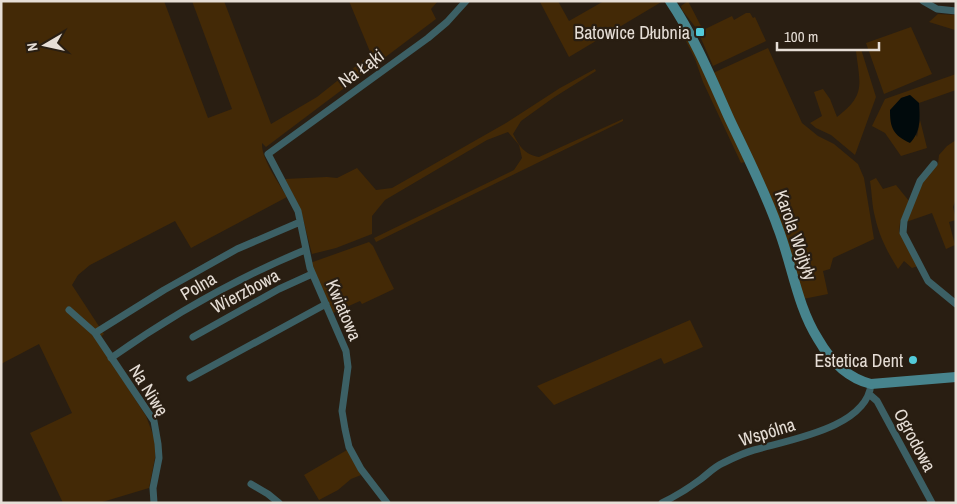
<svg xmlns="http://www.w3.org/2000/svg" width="957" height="504" viewBox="0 0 957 504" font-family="'Archivo Narrow',sans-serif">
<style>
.green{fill:#432906}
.water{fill:#010a0c}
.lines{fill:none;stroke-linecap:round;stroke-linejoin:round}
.street{stroke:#3c6065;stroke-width:7}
.secondary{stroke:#47848d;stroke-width:10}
.poi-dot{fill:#53cbda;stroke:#291e12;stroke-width:2}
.labels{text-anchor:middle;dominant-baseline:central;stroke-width:4.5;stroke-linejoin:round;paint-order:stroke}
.poi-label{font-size:18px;fill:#e6ded6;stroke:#291e12;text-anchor:end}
.street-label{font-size:18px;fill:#e6ded6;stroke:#291e12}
</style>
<rect width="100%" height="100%" fill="#291e12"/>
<path class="green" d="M1,1H164L208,118L232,109L192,1H224L271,124L317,97L371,54L349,1H438L431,9L436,19L266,147L262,143C261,159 279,183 287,197L191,248L175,221L90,265L78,275L72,285L104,334L97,340L146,416L155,440V458L149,488L99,503H63L30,433L72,413L39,344L1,364Z
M542,1H558L569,21L604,1H663L569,57L540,2Z
M688,1L703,30L732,16L734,20L746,13H750L753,18L755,17L766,41L713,66L699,34L700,33L682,10L681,6Z
M938,14L956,15V33L955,30L929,22Z
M677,23L694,50L745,162L741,163L703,82L695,59Z
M911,27L932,74L884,94L866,43Z
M768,48L802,123L818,136L834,144L858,164L864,178L874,239L833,258L830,269L823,271L828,294L803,299L713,73Z
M861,49L876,97L855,155L831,135L816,128L810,123L822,116L814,92L823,89L830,99L837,117C866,95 860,85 856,51Z
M595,69L596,71L553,98L521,121L513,134C520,147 524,154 539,157L623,119V121L376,242L374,238L514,170L522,158L519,145L508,132L487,140L385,200L372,216V234L336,248L312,254L301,211L285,179L327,177L337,178L357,168L376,190L392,188L506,123L560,88Z
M956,74V90L919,103L910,95L901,98L917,137L920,120L927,148L901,156L885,133L872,126L885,99Z
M956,140V199L953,207L956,220L949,222L955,245L946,249L932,213L906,222L922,182L938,164L939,155L947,146Z
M876,178L883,189L896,185L909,201L900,223L899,231L918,266L912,268L904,261L898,269C888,253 879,236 875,217C872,206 872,193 870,181Z
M369,242L373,246L394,289L362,304L360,301L333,313L310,263Z
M690,320L703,347L664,364L661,358L554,405L537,386Z
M347,450L361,475L351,479L338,490L319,500L304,475Z"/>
<path class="water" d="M910,95L919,103C920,118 921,132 910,143C893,135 890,128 890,110L901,98Z"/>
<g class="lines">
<path class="street" d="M923,1L937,9L956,11
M934,164L920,181L904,221L903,233L928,281L956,304
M69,310L95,333L154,421L158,444L159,458L153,488L154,503
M95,333L164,290L237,249L300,222
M193,337L279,289L312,274
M111,358C172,315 237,278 305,250
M190,378L326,304
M869,394L877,401L932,503
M251,484L268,494L279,503
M387,503L361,469L349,447L345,429L342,411L348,367L346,351L310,268L298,211L268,154L428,38L447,22L466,1
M662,503C676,496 689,488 701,479C709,473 714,467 723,463C733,458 743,453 754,450C788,440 867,428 871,384"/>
<path class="secondary" d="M670,1C695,38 712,80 730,120C747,156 765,191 778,228C792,264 797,306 818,339C830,360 847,378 871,384L956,377"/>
</g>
<g class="poi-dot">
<rect x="695" y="27" width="10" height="10" rx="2.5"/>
<circle cx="913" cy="360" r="5"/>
</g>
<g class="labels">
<g class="poi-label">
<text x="690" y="32">Batowice Dłubnia</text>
<text x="903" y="360">Estetica Dent</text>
</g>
<g class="street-label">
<text transform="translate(361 68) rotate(-36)">Na Łąki</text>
<text transform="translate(796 235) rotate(71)">Karola Wojtyły</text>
<text transform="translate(198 286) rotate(-30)">Polna</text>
<text transform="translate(245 291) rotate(-28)">Wierzbowa</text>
<text transform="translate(344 310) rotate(67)">Kwiatowa</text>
<text transform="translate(149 390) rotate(58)">Na Niwę</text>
<text transform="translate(767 432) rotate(-17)">Wspólna</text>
<text transform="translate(915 440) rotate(62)">Ogrodowa</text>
</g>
</g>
<rect width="957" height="504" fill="none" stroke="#e6ded6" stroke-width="5"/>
<g transform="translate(45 45) rotate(261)" stroke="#291e12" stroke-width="4" paint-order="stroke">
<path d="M0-4L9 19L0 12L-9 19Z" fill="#e6ded6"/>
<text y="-8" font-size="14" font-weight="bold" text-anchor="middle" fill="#e6ded6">N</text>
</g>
<path d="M777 42v8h102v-8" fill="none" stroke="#e6ded6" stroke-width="2.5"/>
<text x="784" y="42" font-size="15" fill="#e6ded6" stroke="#291e12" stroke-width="4" paint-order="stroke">100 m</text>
</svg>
